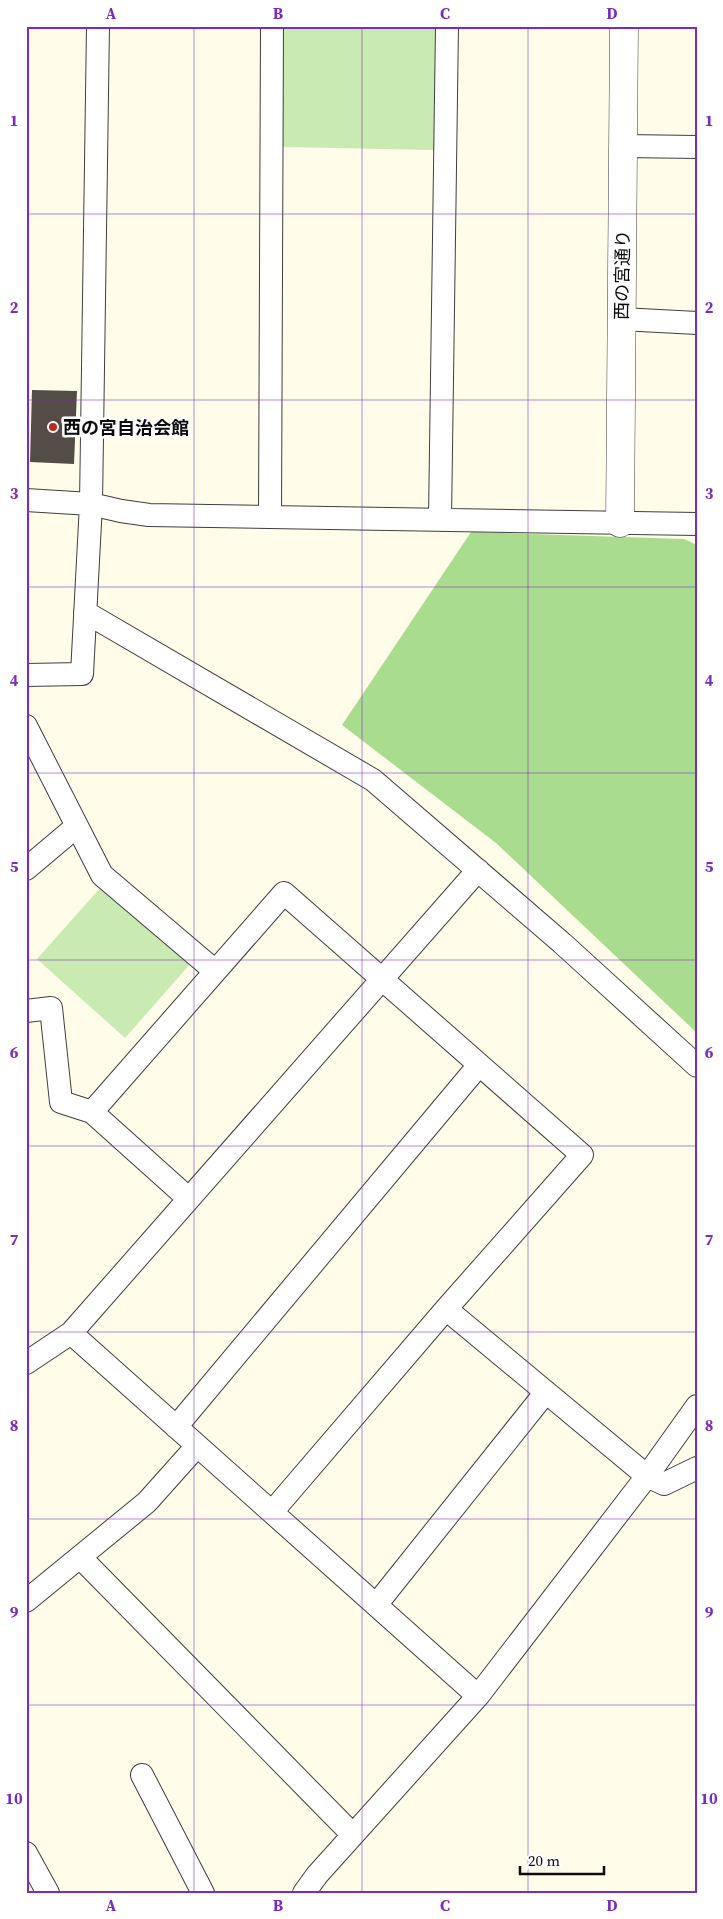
<svg xmlns="http://www.w3.org/2000/svg" width="723" height="1919" viewBox="0 0 723 1919" font-family="'Source Serif 4','Noto Sans JP',serif">
<style>
.green{fill:#c9eab1}
.forest{fill:#aadc90}
.building{fill:#544d47}
.lines{fill:none;stroke-linecap:round;stroke-linejoin:round}
.minor-casing{stroke:#3e3e3e;stroke-width:24}
.tertiary-casing{stroke:#3e3e3e;stroke-width:29}
.minor{stroke:#fff;stroke-width:22}
.tertiary{stroke:#fff;stroke-width:28}
.grid{fill:none;stroke:#7b2cbf;stroke-width:1;stroke-opacity:0.55}
.poi-dot{fill:#c0281e;stroke:#fff;stroke-width:2}
.labels{text-anchor:middle;dominant-baseline:central;stroke-width:5;stroke-linejoin:round;paint-order:stroke}
.street-label{font-size:18px;fill:#0b0b0b;stroke:#fff}
.poi-label{font-size:18px;font-weight:bold;fill:#0b0b0b;stroke:#fff;text-anchor:start}
.neatline{fill:none;stroke:#7b2cbf;stroke-width:2}
.grid-label{font-size:16px;text-anchor:middle;font-weight:bold;fill:#7b2cbf}
</style>
<rect width="100%" height="100%" fill="#fffde9"/>
<path class="green" d="M281,26H437L434,150L283,147Z
M102,886L191,963L125,1038L37,959Z"/>
<path class="forest" d="M471,532L684,539L697,545V1033L496,843L342,725Z"/>
<path class="building" d="M32,390L77,391L74,464L30,462Z"/>
<g class="lines">
<defs>
<path id="minor" d="M623,146L697,147
M621,319L697,323
M26,500L91,504L121,511L149,515L697,524
M270,517L272,26
M440,520L447,26
M85,612L373,780L562,943L697,1066
M26,675L82,674L91,504L98,26
M26,726L102,875L215,971
M26,869L77,826
M478,870L71,1333L478,1696
M26,1011L51,1008L61,1102L92,1112L189,1199
M92,1112L284,893L582,1155L446,1309L272,1512
M446,1309L647,1476L664,1484L697,1468
M26,1363L71,1333
M176,1427L479,1065
M80,1557L353,1835
M26,1601L147,1502L197,1446
M376,1605L546,1392
M142,1775L203,1893
M26,1853L48,1893
M304,1893L317,1875L478,1696L647,1476L697,1406"/>
<path id="tertiary" d="M620,523L624,26"/>
</defs>
<use href="#minor" class="minor-casing"/>
<use href="#tertiary" class="tertiary-casing"/>
<use href="#minor" class="minor"/>
<use href="#tertiary" class="tertiary"/>
</g>
<path class="grid" d="M194,26V1893M362,26V1893M528,26V1893M26,214H697M26,400H697M26,587H697M26,773H697M26,960H697M26,1146H697M26,1332H697M26,1519H697M26,1705H697"/>
<circle class="poi-dot" cx="53" cy="427" r="5"/>
<g class="labels">
<g class="street-label">
<text transform="translate(622 275) rotate(-89)">西の宮通り</text>
</g>
<g class="poi-label">
<text x="63" y="427">西の宮自治会館</text>
</g>
</g>
<rect width="723" height="1919" fill="none" stroke="#ffffff" stroke-width="55"/>
<path d="M520 1866v8h84v-8" fill="none" stroke="#0b0b0b" stroke-width="2.5"/>
<text x="528" y="1866" font-size="15" fill="#0b0b0b" stroke="#ffffff" stroke-width="4" paint-order="stroke">20 m</text>
<rect x="28" y="28" width="668" height="1864" class="neatline"/>
<g class="grid-label">
<text x="111" y="19">A</text>
<text x="278" y="19">B</text>
<text x="445" y="19">C</text>
<text x="612" y="19">D</text>
<text x="14" y="126">1</text>
<text x="709" y="126">1</text>
<text x="14" y="313">2</text>
<text x="709" y="313">2</text>
<text x="14" y="499">3</text>
<text x="709" y="499">3</text>
<text x="14" y="686">4</text>
<text x="709" y="686">4</text>
<text x="14" y="872">5</text>
<text x="709" y="872">5</text>
<text x="14" y="1058">6</text>
<text x="709" y="1058">6</text>
<text x="14" y="1245">7</text>
<text x="709" y="1245">7</text>
<text x="14" y="1431">8</text>
<text x="709" y="1431">8</text>
<text x="14" y="1618">9</text>
<text x="709" y="1618">9</text>
<text x="14" y="1804">10</text>
<text x="709" y="1804">10</text>
<text x="111" y="1911">A</text>
<text x="278" y="1911">B</text>
<text x="445" y="1911">C</text>
<text x="612" y="1911">D</text>
</g>
</svg>
